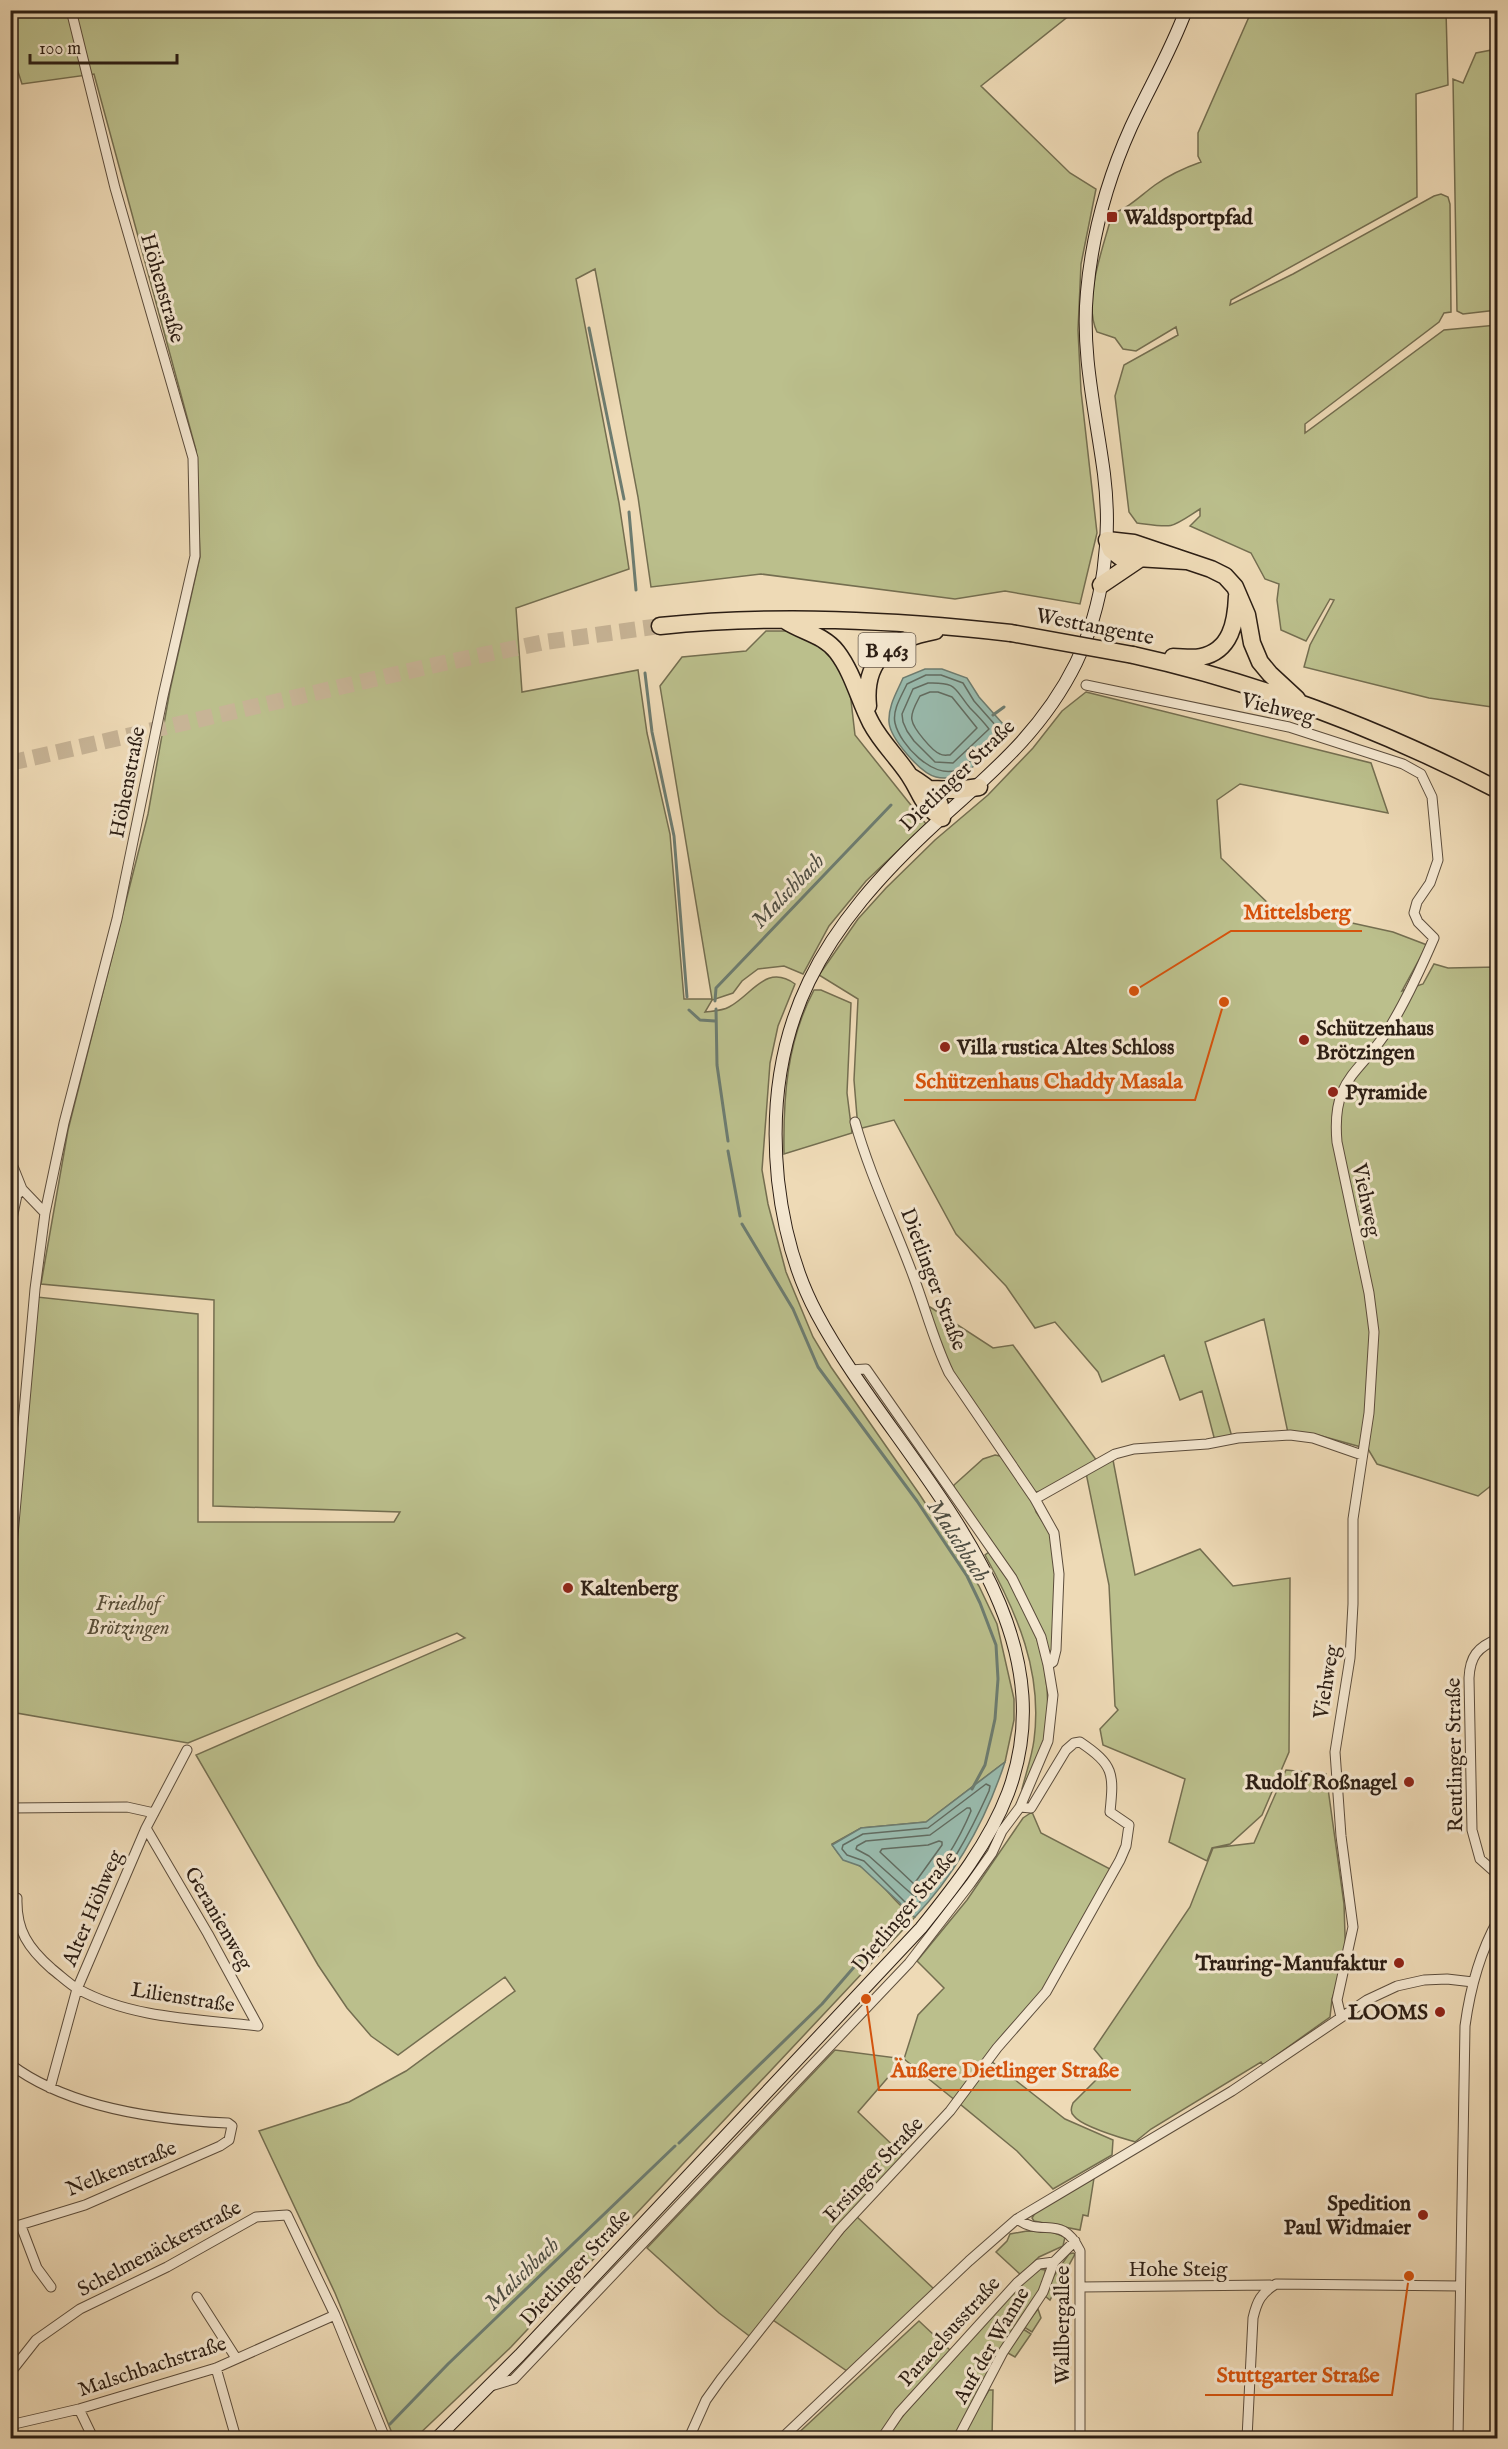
<svg xmlns="http://www.w3.org/2000/svg" width="1508" height="2449" font-family="'IM FELL English',serif">
	<style>
		.green { fill: #bbbf8c; stroke: #746e50; stroke-width: 1.5 }
		.water { fill: #99bbae; stroke: #6d7c70; stroke-width: 1.5 }
		.lines { fill: none; stroke-linecap: round; stroke-linejoin: round }
		.shore { stroke: #626c61; stroke-width: 1.5 }
		.stream { stroke: #6d7c70; stroke-width: 3 }
		.highway-tunnel { stroke: #c7b496; stroke-width: 16; stroke-dasharray: 16 8; stroke-linecap: butt }
		.street-casing { stroke: #5c4d3c; stroke-width: 11 }
		.secondary-casing { stroke: #2c1e14; stroke-width: 14 }
		.highway-casing { stroke: #2c1e14; stroke-width: 19 }
		.street { stroke: #f4e7d0; stroke-width: 9 }
		.secondary { stroke: #f4e7d0; stroke-width: 12 }
		.highway { stroke: #eedab6; stroke-width: 16 }
		.highway-bridge-casing { stroke: #2c1e14; stroke-width: 19; stroke-linecap: butt }
		.highway-bridge { stroke: #eedab6; stroke-width: 16 }
		.poi-dot { fill: #8f2418; stroke: #f4e7d0; stroke-width: 2 }
		.labels { text-anchor: middle; stroke-width: 6; stroke-linejoin: round; paint-order: stroke }
		.shield { fill: #f4e7d0; stroke: #685a4c; stroke-width: 1.5 }
		.shield-label { font-size: 20px; font-weight: bold; fill: #2c1e14 }
		.poi-label { font-size: 21px; font-weight: bold; fill: #2c1e14; stroke: #f4e7d0; text-anchor: start }
		.street-label { font-size: 21px; fill: #2c1e14; stroke: #f4e7d0 }
		.park-label { font-size: 21px; font-style: italic; fill: #574e38; stroke: #f4e7d0 }
		.water-label { font-size: 22px; font-style: italic; fill: #4d4d42; stroke: #f4e7d0 }
		.leader { fill: none; stroke: #d5530d; stroke-width: 2 }
		.callout-dot { fill: #d5530d; stroke: #f4e7d0; stroke-width: 2 }
		.callout-label { font-size: 22px; text-anchor: middle; font-weight: bold; fill: #d5530d; stroke: #f4e7d0; stroke-width: 6; stroke-linejoin: round; paint-order: stroke }
	</style>
	<rect width="100%" height="100%" fill="#eedab6"/>
	<filter id="stains"><feTurbulence type="fractalNoise" baseFrequency=".00333" numOctaves="4"/><feColorMatrix values="0 0 0 0 .2 0 0 0 0 .09 0 0 0 0 .02 0 0 0 .5 -.17"/></filter>
	<radialGradient id="worn" r=".72"><stop offset=".6" stop-color="#630" stop-opacity="0"/><stop offset="1" stop-color="#630" stop-opacity=".3"/></radialGradient>
	<path class="green" d="M1252,10L1446,11L1448,85L1416,94L1417,197L1231,300L1230,305L1293,274L1434,196L1441,194L1448,197L1450,204L1451,312L1444,313L1439,322L1305,424V433L1444,330L1497,325V706L1492,707L1429,698L1304,667L1310,645L1334,600L1330,599L1306,641L1281,630L1277,600L1279,584L1265,579L1251,553L1190,526L1200,516V509C1169,529 1175,528 1137,523L1129,512L1115,396L1124,365L1178,335L1176,327L1136,351L1123,349L1115,338L1097,332C1082,300 1104,246 1112,214C1130,207 1140,196 1155,185C1169,175 1184,168 1201,162L1198,156V133Z
		M10,11H1075L981,86L1070,173L1096,189L1081,264L1078,330L1081,391L1097,533L1080,604L1005,591L955,599L761,574L651,587L638,497L595,269L576,279L619,503L629,569L516,608L522,692L638,670L647,733L670,834L684,999H712L660,686L682,657L746,651L766,631H785L800,634L831,653L850,692L855,735L926,824L866,881L829,926L803,974L784,966L758,969L742,981L733,993L712,1000L705,1012C712,1011 722,1011 729,1007C752,995 766,963 795,984L778,1026L770,1063L762,1170L768,1204L786,1272L813,1337L831,1367L920,1495L979,1586L997,1624L1014,1699V1720L1005,1762L926,1822L861,1828L832,1844C845,1865 844,1856 860,1866C882,1879 894,1905 915,1917L511,2347L415,2438H394L335,2293L259,2131L349,2102L406,2071L515,1991L505,1977L398,2055L371,2036L347,2008L318,1965L196,1755L465,1638L457,1633L188,1743L11,1712V1609L37,1297L198,1314V1522H394L400,1512L213,1506L214,1300L41,1284L68,1130L148,814L170,690L200,557L196,450L94,74L22,84L11,50Z
		M1497,49V310L1463,314L1457,311L1453,79L1463,83L1476,53Z
		M1086,692L1371,763L1388,813L1240,784L1217,800L1221,858L1270,905L1393,932L1427,945L1402,991L1423,984L1434,964L1448,968L1497,967V1481L1478,1496L1377,1464L1368,1449L1318,1435L1288,1433L1264,1319L1205,1342L1232,1437L1215,1441L1202,1391L1180,1400L1164,1355L1102,1382L1098,1372L1055,1322L1035,1328L1006,1286L956,1234L894,1120L858,1129L854,1080L858,999L819,975L858,919L886,888L935,840L988,795L1033,748L1062,711Z
		M814,990H821L851,1003L847,1093L852,1133L784,1154C783,1097 787,1041 814,990Z
		M930,1307L993,1348L1013,1345L1097,1461L1043,1491L1035,1492L947,1365L927,1308Z
		M995,1455L1005,1457L1032,1499L1036,1512L1051,1534L1056,1577L1053,1654H1050C1032,1592 991,1543 954,1491V1485L983,1459Z
		M1113,1460L1135,1575L1200,1549L1233,1586L1290,1578L1289,1752L1262,1815L1230,1844L1212,1848L1207,1861L1169,1842L1185,1779L1103,1745L1100,1729L1118,1710L1115,1706L1109,1585L1086,1473Z
		M989,1552C1030,1602 1058,1674 1044,1739C1040,1756 1030,1774 1024,1791L1022,1789C1026,1773 1032,1756 1034,1740C1043,1672 1017,1613 985,1555Z
		M1286,1770L1326,1774L1344,1904L1345,1935L1346,1958L1332,1999L1330,2017L1263,2065L1261,2062L1151,2129L1135,2142C1122,2138 1082,2127 1074,2116C1070,2112 1071,2108 1073,2103L1109,2067L1094,2049L1190,1907L1213,1848L1254,1843Z
		M1032,1812L1041,1833L1112,1870L1042,1991L956,2101L904,2059L858,2112L905,2157L752,2338L719,2313L647,2248L835,2050L904,2059L918,2015L944,1988L917,1961L967,1900L1023,1818Z
		M991,2061L1065,2119L1113,2140L1112,2155L1053,2189L1017,2151L960,2104Z
		M1094,2178L1088,2216L1083,2215L1080,2230L1034,2221L1032,2218L1035,2213Z
		M856,2216L934,2289L847,2371L773,2320Z
		M1027,2231L1052,2232L1065,2237L1063,2246L1039,2257L1021,2275L996,2252L1007,2241L1010,2234Z
		M1073,2253L1075,2254L1050,2300L1045,2296L1053,2277L1069,2254Z
		M1039,2269L1045,2270L1046,2279L956,2438H887L905,2413L1025,2279Z
		M1038,2309L1041,2318L1032,2332L1024,2327Z
		M919,2321L951,2351L880,2438H793Z
		M1023,2329L1031,2334L1015,2357L1006,2352Z
		M989,2390H993L992,2438H960Z"/>
	<path class="water" d="M925,669H942L967,678L979,697L1003,724L1002,738C989,750 975,769 960,775C953,778 943,779 936,777C920,773 890,738 889,722C888,706 897,692 903,678Z
		M1005,1762C986,1820 957,1872 915,1917L906,1912L900,1903L860,1866L843,1860L832,1845L861,1828L926,1822Z"/>
	<g class="lines">
		<path class="shore" d="M926,675H941L963,683L974,701L997,727L996,735C985,746 971,764 957,770C933,779 900,745 895,723C892,710 902,695 907,684Z
			M928,683C958,682 954,689 970,708C977,715 983,721 989,729L953,763L935,762L914,741L907,731L903,722L902,714L913,689Z
			M930,692H938L952,697L977,728L950,755C947,755 943,756 940,754C932,751 913,728 912,720C910,713 917,702 920,696Z
			M986,1784L990,1786L989,1791C970,1833 948,1876 914,1908L910,1907L864,1861L847,1855L842,1849L843,1845L863,1834L928,1828Z
			M967,1808H970L971,1811C960,1838 937,1877 915,1897L869,1856L856,1849L857,1846L866,1841L930,1835Z
			M939,1841L942,1842V1845L914,1884L880,1852L882,1849L928,1845Z"/>
		<path class="stream" d="M589,328L624,499
			M629,512L636,590
			M645,673L652,732L674,836L687,997
			M993,715L1004,707
			M715,1001L716,988L891,805
			M716,1009L717,1065L728,1141
			M689,1010L700,1020L715,1021
			M728,1151L740,1216
			M742,1224L793,1309L818,1367L917,1501L967,1576L980,1603L996,1645L998,1679L995,1719L985,1765L972,1789
			M679,2143L822,2004L874,1944
			M390,2424L448,2364L675,2146"/>
		<path class="highway-tunnel" d="M10,763L444,663L545,642L660,626"/>
		<defs>
			<path id="street" d="M1086,685L1289,727L1403,764L1421,774L1432,797L1438,860L1430,883L1417,902L1414,913L1418,922L1434,938C1421,968 1408,997 1391,1025C1362,1074 1331,1075 1337,1142L1369,1293L1374,1332L1369,1413L1353,1519V1604L1350,1658L1335,1752L1341,1836L1353,1927L1337,2000L1341,2017
				M855,1122C870,1176 895,1226 914,1278C926,1310 934,1342 949,1373L1035,1499L1054,1533L1059,1574L1056,1650L1053,1662L1048,1665
				M10,1159L22,1189L45,1213
				M10,1228L17,1195L22,1189
				M1035,1499L1115,1454L1134,1449L1207,1444L1238,1438L1290,1435L1313,1438L1362,1455
				M10,1568L35,1289L45,1213L64,1123L117,919L163,696L195,556L193,458L115,188L71,10
				M1498,1639C1477,1647 1470,1657 1469,1678L1472,1830L1480,1859L1498,1875
				M10,1808L127,1807L154,1813
				M146,1828L208,1934L258,2026
				M17,1898C16,1930 28,1948 52,1969C60,1975 69,1984 78,1989C132,2019 199,2019 258,2026
				M10,2064C68,2108 157,2120 228,2123L232,2126L229,2140L220,2146L85,2205L10,2228
				M50,2088L77,1989L146,1828L187,1750
				M1017,2219C1042,2238 1062,2213 1080,2251V2438
				M21,2226L37,2268L51,2287
				M1081,2287L1270,2285
				M197,2297L236,2358
				M216,2368L236,2438
				M10,2373L36,2340L80,2309L167,2267L256,2217L287,2215L335,2315L385,2438
				M491,2386L514,2379L909,1963L970,1884L992,1853L1002,1831L1020,1807L1048,1741L1053,1695L1048,1665L1041,1637L1012,1578L866,1369L850,1370
				M79,2409L93,2438
				M10,2425L79,2409L216,2368L335,2315
				M689,2438L706,2400L721,2379L840,2229L950,2111L997,2048L1046,1992L1120,1860L1126,1846L1129,1825L1110,1812C1114,1773 1114,1765 1080,1742L1074,1743L1066,1750L1031,1808L1020,1807
				M782,2438L969,2261L1017,2219L1232,2091L1367,2000L1397,1986L1424,1980L1447,1979L1473,1982
				M882,2438L899,2413L1017,2283L1039,2264L1054,2262
				M958,2438L1003,2352L1043,2292L1054,2262L1075,2241
				M1247,2438L1253,2318C1257,2301 1261,2293 1276,2284L1460,2286
				M1458,2438L1465,2026C1470,1989 1479,1954 1498,1920"/>
			<path id="secondary" d="M437,2438L520,2355L921,1928C955,1886 989,1843 1008,1793C1076,1610 894,1459 817,1314C795,1273 783,1225 778,1180C762,1023 824,926 936,823C991,773 1042,732 1076,663C1104,604 1112,538 1104,474C1096,413 1081,354 1087,292C1092,236 1108,178 1131,127C1149,88 1171,51 1186,10"/>
			<path id="highway" d="M1186,561L1120,557L1111,550L1107,540L1134,543L1211,569L1225,576L1235,587L1247,615L1252,643L1260,662L1270,674L1297,699
				M1101,585L1138,560
				M786,621C803,632 824,635 837,652C853,673 859,700 871,723C881,742 897,757 909,775C923,796 919,802 942,818
				M660,626C777,614 894,620 1011,633
				M1133,655C1261,683 1382,730 1498,790
				M1173,657C1182,657 1192,659 1201,657C1231,651 1236,622 1237,596
				M868,706C863,658 892,639 935,631
				M910,776C928,787 942,796 942,818
				M931,789L957,790L979,787"/>
		</defs>
		<use href="#street" class="street-casing"/>
		<use href="#secondary" class="secondary-casing"/>
		<use href="#highway" class="highway-casing"/>
		<use href="#street" class="street"/>
		<use href="#secondary" class="secondary"/>
		<use href="#highway" class="highway"/>
		<defs>
			<path id="highway-bridge" d="M1011,633L1133,655"/>
		</defs>
		<use href="#highway-bridge" class="highway-bridge-casing"/>
		<use href="#highway-bridge" class="highway-bridge"/>
	</g>
	<g class="poi-dot">
		<rect x="1106" y="211" width="12" height="12" rx="3"/>
		<circle cx="1304" cy="1040" r="6"/>
		<circle cx="945" cy="1047" r="6"/>
		<circle cx="1333" cy="1092" r="6"/>
		<circle cx="568" cy="1588" r="6"/>
		<circle cx="1409" cy="1782" r="6"/>
		<circle cx="1399" cy="1963" r="6"/>
		<circle cx="1440" cy="2012" r="6"/>
		<circle cx="1423" cy="2215" r="6"/>
	</g>
	<g class="labels">
		<rect class="shield" x="858.5" y="633" width="57" height="34" rx="4.5"/>
		<g class="shield-label">
			<text x="887" y="657">B 463</text>
		</g>
		<g class="poi-label">
			<text x="1124" y="224">Waldsportpfad</text>
			<text x="1316" y="1035">Schützenhaus<tspan x="1316" dy="24">Brötzingen</tspan></text>
			<text x="957" y="1054">Villa rustica Altes Schloss</text>
			<text x="1345" y="1099">Pyramide</text>
			<text x="580" y="1595">Kaltenberg</text>
			<text x="1397" y="1789" text-anchor="end">Rudolf Roßnagel</text>
			<text x="1387" y="1970" text-anchor="end">Trauring-Manufaktur</text>
			<text x="1428" y="2019" text-anchor="end">LOOMS</text>
			<text x="1411" y="2210" text-anchor="end">Spedition<tspan x="1411" dy="24">Paul Widmaier</tspan></text>
		</g>
		<g class="street-label">
			<text transform="translate(163 288) rotate(74)" y="7">Höhenstraße</text>
			<text transform="translate(1095 626) rotate(11)" y="7">Westtangente</text>
			<text transform="translate(1278 708) rotate(14)" y="7">Viehweg</text>
			<text transform="translate(957 775) rotate(-44)" y="7">Dietlinger Straße</text>
			<text transform="translate(127 782) rotate(-79)" y="7">Höhenstraße</text>
			<text transform="translate(1367 1200) rotate(78)" y="7">Viehweg</text>
			<text transform="translate(934 1279) rotate(69)" y="7">Dietlinger Straße</text>
			<text transform="translate(1326 1682) rotate(-81)" y="7">Viehweg</text>
			<text transform="translate(1454 1755) rotate(-91)" y="7">Reutlinger Straße</text>
			<text transform="translate(92 1908) rotate(-67)" y="7">Alter Höhweg</text>
			<text transform="translate(904 1911) rotate(-50)" y="7">Dietlinger Straße</text>
			<text transform="translate(219 1918) rotate(60)" y="7">Geranienweg</text>
			<text transform="translate(183 1997) rotate(9)" y="7">Lilienstraße</text>
			<text transform="translate(121 2168) rotate(-22)" y="7">Nelkenstraße</text>
			<text transform="translate(873 2169) rotate(-47)" y="7">Ersinger Straße</text>
			<text transform="translate(159 2248) rotate(-28)" y="7">Schelmenäckerstraße</text>
			<text transform="translate(575 2267) rotate(-47)" y="7">Dietlinger Straße</text>
			<text x="1178" y="2276">Hohe Steig</text>
			<text transform="translate(1062 2325) rotate(-90)" y="7">Wallbergallee</text>
			<text transform="translate(949 2331) rotate(-48)" y="7">Paracelsusstraße</text>
			<text transform="translate(991 2345) rotate(-60)" y="7">Auf der Wanne</text>
			<text transform="translate(152 2366) rotate(-18)" y="7">Malschbachstraße</text>
		</g>
		<g class="park-label">
			<text x="128" y="1610">Friedhof<tspan x="128" dy="24">Brötzingen</tspan></text>
		</g>
		<g class="water-label">
			<text transform="translate(787 890) rotate(-46)" y="8">Malschbach</text>
			<text transform="translate(959 1540) rotate(57)" y="8">Malschbach</text>
			<text transform="translate(521 2273) rotate(-44)" y="8">Malschbach</text>
		</g>
	</g>
	<path class="leader" d="M1134 991L1231 931H1362M1224 1002L1195 1100H904M866 1999L879 2090H1131M1409 2276L1392 2395H1205"/>
	<g class="callout-dot">
		<circle cx="1134" cy="991" r="6"/>
		<circle cx="1224" cy="1002" r="6"/>
		<circle cx="866" cy="1999" r="6"/>
		<circle cx="1409" cy="2276" r="6"/>
	</g>
	<g class="callout-label">
		<text x="1297" y="919">Mittelsberg</text>
		<text x="1049" y="1088">Schützenhaus Chaddy Masala</text>
		<text x="1005" y="2077">Äußere Dietlinger Straße</text>
		<text x="1298" y="2382">Stuttgarter Straße</text>
	</g>
	<rect width="1508" height="2449" fill="none" stroke="#eedab6" stroke-width="36"/>
	<rect x="12" y="12" width="1484" height="2425" fill="none" stroke="#2c1e14" stroke-width="3"/>
	<rect x="18" y="18" width="1472" height="2413" fill="none" stroke="#2c1e14" stroke-width="1.5"/>
	<path d="M30 54v9h147v-9" fill="none" stroke="#2c1e14" stroke-width="3"/>
	<text x="39" y="54" font-size="18" fill="#2c1e14" stroke="#f4e7d0" stroke-width="4.5" paint-order="stroke">100 m</text>
	<rect width="100%" height="100%" filter="url(#stains)"/>
	<rect width="100%" height="100%" fill="url(#worn)"/>
</svg>
